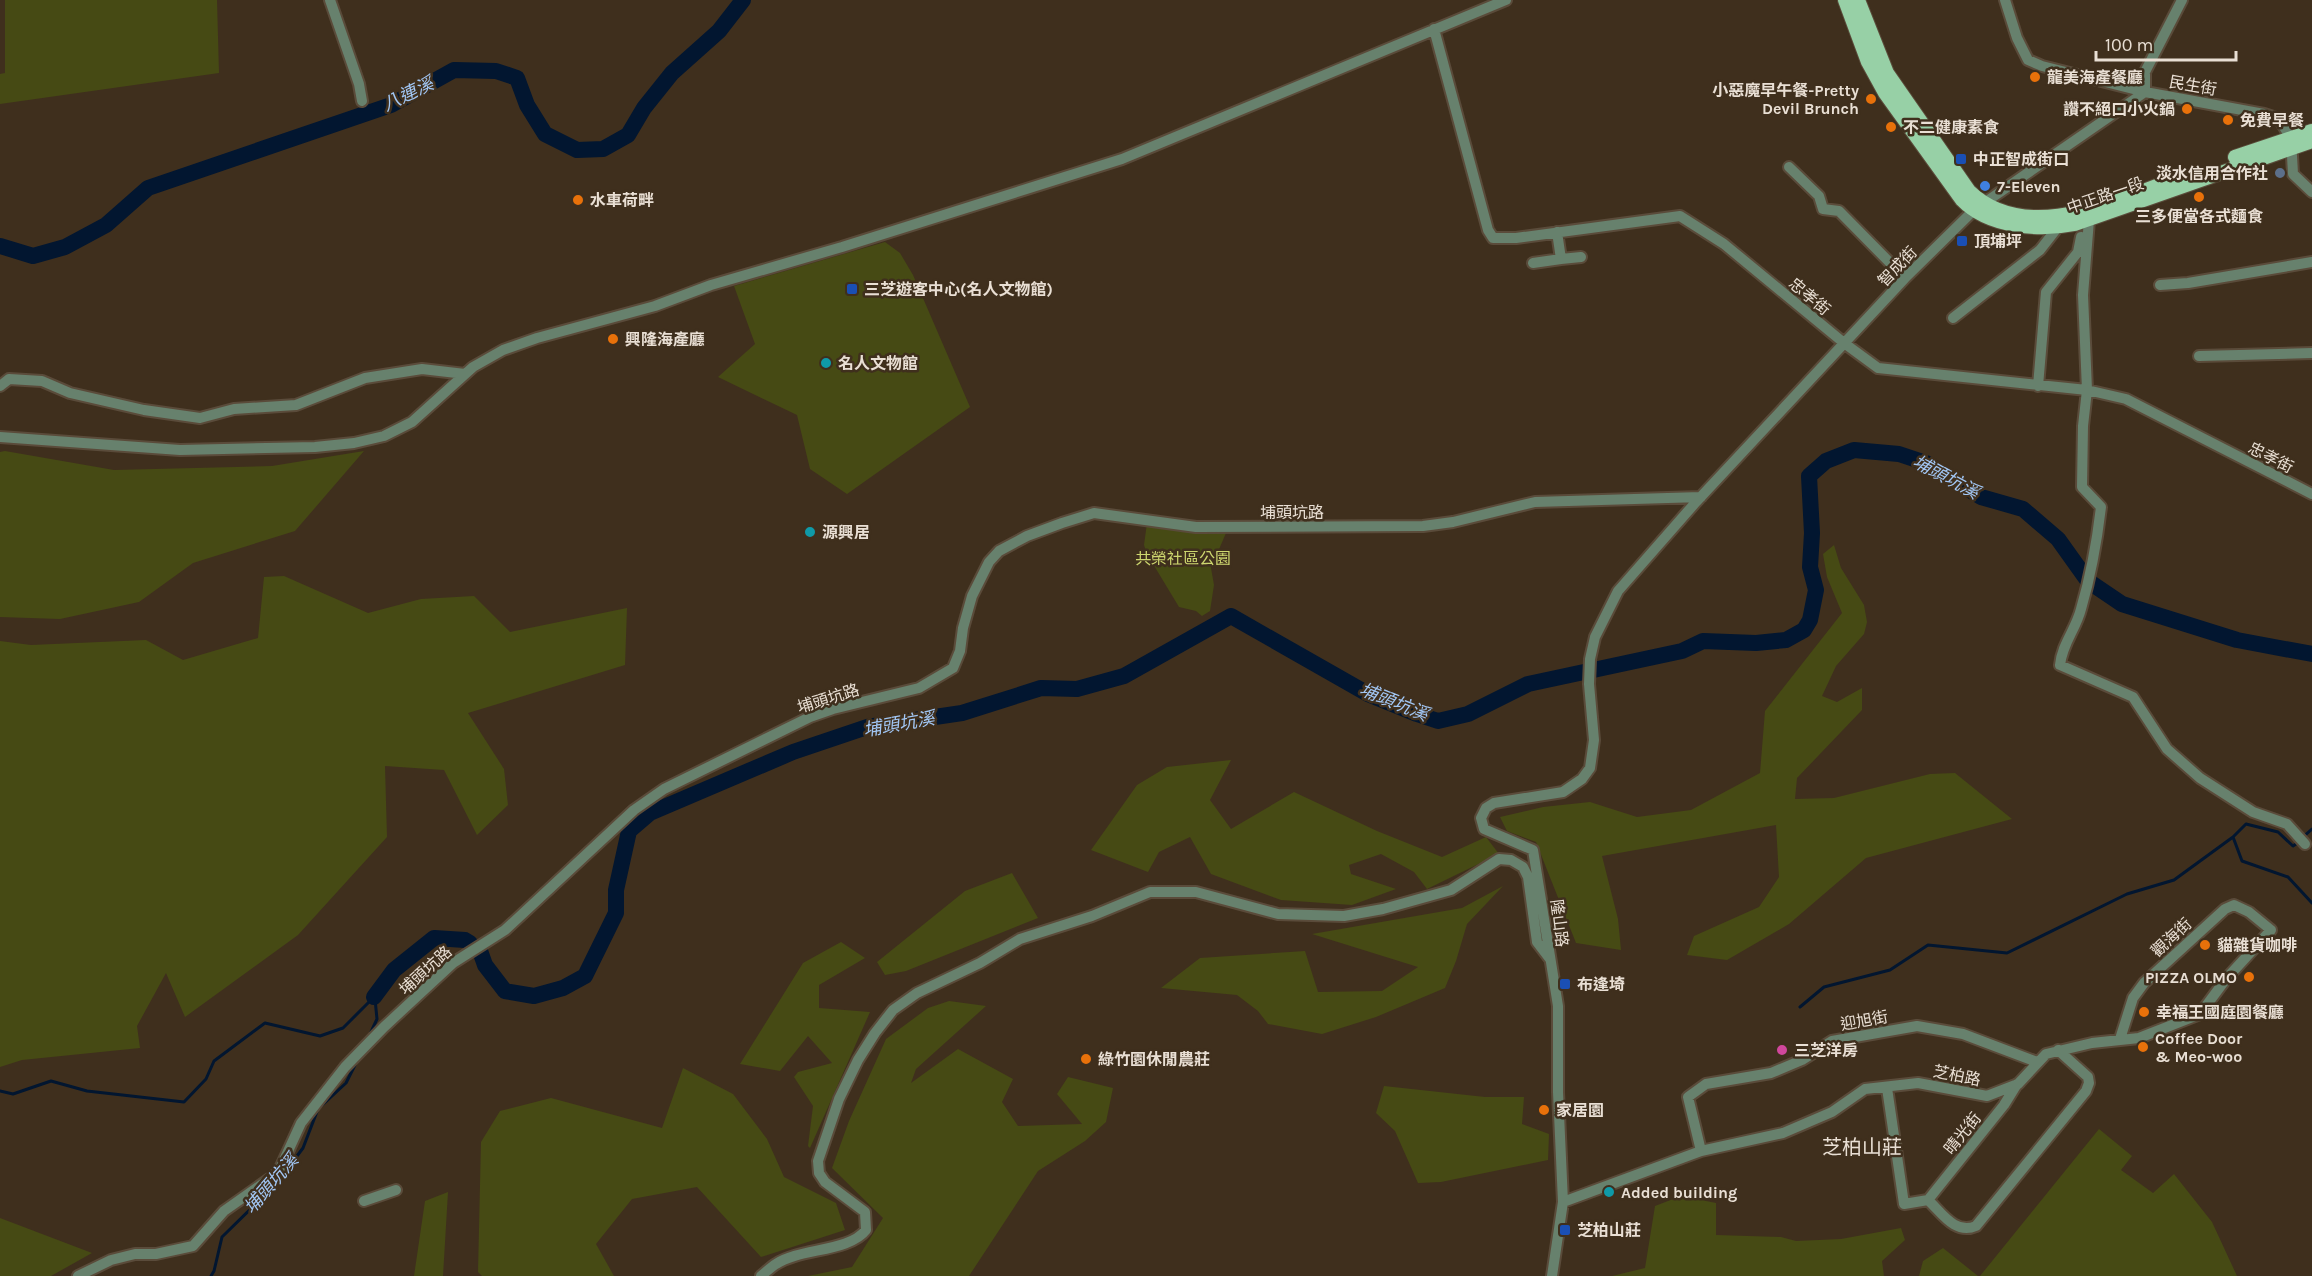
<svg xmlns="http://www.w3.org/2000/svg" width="2312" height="1276" font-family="Karla,'Noto Sans TC',sans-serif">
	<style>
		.green { fill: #464a14 }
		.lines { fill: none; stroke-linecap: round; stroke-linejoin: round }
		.stream { stroke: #021630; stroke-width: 3 }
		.river { stroke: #021630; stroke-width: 16 }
		.minor-casing { stroke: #5a4b3a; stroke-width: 14 }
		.major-casing { stroke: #5a4b3a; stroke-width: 16 }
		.minor { stroke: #67816d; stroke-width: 10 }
		.major { stroke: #97d0a6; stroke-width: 14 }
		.food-dot { fill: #e8710a; stroke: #3f2f1d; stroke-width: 2 }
		.transit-dot { fill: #1a4fb4; stroke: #3f2f1d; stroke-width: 2 }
		.service-dot { fill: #5c6f8a; stroke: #3f2f1d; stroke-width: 2 }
		.shop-dot { fill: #3f7fe0; stroke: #3f2f1d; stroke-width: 2 }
		.culture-dot { fill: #0f9aa8; stroke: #3f2f1d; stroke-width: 2 }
		.hotel-dot { fill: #d1479c; stroke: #3f2f1d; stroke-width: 2 }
		.labels { text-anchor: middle; stroke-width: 5; stroke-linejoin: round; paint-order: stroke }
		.poi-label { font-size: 16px; font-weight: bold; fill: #e9dfd4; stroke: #3f2f1d; text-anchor: start }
		.street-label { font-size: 16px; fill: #e9dfd4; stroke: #3f2f1d }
		.park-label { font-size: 16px; fill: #cdd66f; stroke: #3f2f1d }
		.water-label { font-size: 18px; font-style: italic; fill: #a2c7f5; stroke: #3f2f1d }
		.quarter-label { font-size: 20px; fill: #e9dfd4; stroke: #3f2f1d }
	</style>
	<rect width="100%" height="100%" fill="#3f2f1d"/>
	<path class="green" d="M5,0H217L219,73L0,104V74L5,73Z
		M885,242L900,253L913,275L970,407L847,494L810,469L797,415L718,377L755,344L734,286Z
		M5,451L114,470L272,466L364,451L295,531L193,563L139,602L60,619L0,617V452Z
		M1147,523L1223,529L1226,533L1211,568L1214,585L1210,611L1202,616L1196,611L1179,607L1147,554L1144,545Z
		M1834,545L1841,568L1864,605L1867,622L1864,634L1836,666L1822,696L1837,702L1862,688V710L1797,778L1795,799L1834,798L1930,774L1955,773L2012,819L1866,858L1789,924L1727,960L1687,955L1694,936L1759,907L1779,877L1776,825L1602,856L1618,919L1621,950L1576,943L1536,842L1507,831L1500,817L1543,807L1590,802L1637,817L1691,810L1760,773L1765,711L1842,613L1827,577L1823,554Z
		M284,576L368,613L421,599L474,596L510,632L627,608L625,665L468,713L504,769L508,805L477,835L444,770L385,766L387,837L298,935L185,1017L166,973L137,1026L140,1048L22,1060L0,1067V641L31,645L146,640L183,660L258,638L264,577Z
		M1231,760L1210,800L1231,829L1294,792L1377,831L1442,857L1486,837L1499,854L1427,889L1414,872L1381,854L1349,865L1351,874L1396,889L1352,905L1281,900L1211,874L1190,837L1159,852L1148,872L1091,850L1137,785L1167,767Z
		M1012,873L1038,918L906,971L885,975L877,962L965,891Z
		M1503,886L1467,924L1456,961L1445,988L1376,1017L1322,1034L1268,1024L1258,1011L1237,995L1161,988L1200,958L1305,951L1318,992L1382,991L1418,967L1312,934L1462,908Z
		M841,942L865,958L819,985V1008L870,1012L810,1148L808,1146L813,1106L794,1077L798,1072L832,1063L808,1036L780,1071L740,1064L803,963Z
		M949,1001L986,1006L916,1069L911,1083L958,1049L1013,1079L1002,1102L1018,1126L1082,1124L1057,1094L1068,1077L1113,1088L1106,1122L1085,1141L1038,1171L969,1276H808L852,1267L883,1218L832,1168L849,1121L886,1039L928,1008Z
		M683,1068L733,1094L767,1139L784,1177L836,1203L845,1230L761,1257L697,1187L632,1199L596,1244L614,1276H482L478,1272L481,1142L500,1111L551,1098L662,1128Z
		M1384,1086L1485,1097H1524L1522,1124L1549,1134L1548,1160L1441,1182L1418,1183L1395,1131L1376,1113Z
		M2099,1129L2132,1156L2121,1170L2153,1193L2174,1174L2212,1222L2237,1276H1980Z
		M448,1192L443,1276H414L425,1201Z
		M1681,1196L1716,1203V1235L1781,1237L1796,1241L1841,1239L1901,1228L1905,1240L1882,1261L1884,1276H1612L1645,1268L1655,1206Z
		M0,1218L92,1253L51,1276H0Z
		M1943,1248L1978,1276H1919L1923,1261Z"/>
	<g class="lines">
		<path class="stream" d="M2233,837L2246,824L2278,832L2293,846L2299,842
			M2303,837L2312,829
			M1800,1007L1824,987L1890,970L1928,945L2007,953L2127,894L2174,880L2233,837L2242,861L2288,877L2312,903
			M371,1032L377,1019L375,999
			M0,1091L13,1094L51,1081L87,1091L184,1102L206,1079L214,1061L265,1023L320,1036L343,1028L374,997
			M211,1276L214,1271L222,1237L276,1184L303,1148L318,1109L346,1083L355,1065"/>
		<path class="river" d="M0,246L33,256L65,247L106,225L148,188L391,105L454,70L496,71L517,78L527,105L545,134L577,150L603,149L628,135L644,108L672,73L719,31L743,0
			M479,948L485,965L505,991L534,996L563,988L585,976L616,913V890L629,831L650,813L793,752L867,727L962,713L1041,688L1077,689L1124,676L1231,616L1368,694L1417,714L1438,721L1468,714L1528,684L1682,651L1703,641L1756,643L1786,640L1804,630L1810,620L1816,590L1810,567L1812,533L1809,476L1826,461L1854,450L1899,454L1926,463L1981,497L2023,509L2058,539L2088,581L2122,604L2237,640L2312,654
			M374,997L394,970L434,938L465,940L470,943"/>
		<defs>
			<path id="minor" d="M330,0L359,84L362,101
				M2005,0L2017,38L2028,60L2042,66L2145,92L2264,114L2279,119L2291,138L2293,174L2312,192
				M1434,29L1488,230L1493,238H1516L1680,216L1724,244L1844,343L1878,368L2087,390L2126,399L2312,494
				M2145,92V72L2182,0
				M1789,167L1819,196L1823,209L1839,211L1905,278
				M2089,220L2083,295L2087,390L2083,426L2082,487L2101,507C2097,541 2091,575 2081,609C2076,629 2062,644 2060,665L2133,697L2167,749L2200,778L2253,812L2287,824L2305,844
				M1557,232L1561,259L1581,257
				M1533,263L1561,259
				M2160,285L2188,283L2312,262
				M1953,318L2040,250L2058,227V223
				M2199,356L2312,353
				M0,386L9,379L42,381L70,393L144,410L200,418L234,409L296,405L365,378L422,369L465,374
				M2038,386L2046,292L2078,252L2081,237
				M0,437L180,450L315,447L354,443L384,436L412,422L473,367L503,350L537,338L655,306L711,285L842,247L1122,159L1506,0
				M1887,1088L1904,1204L1928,1200
				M1701,1151L1688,1097L1706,1084L1771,1073L1802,1060L1832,1041L1917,1026L1963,1034L2037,1062
				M1928,1200C1942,1213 1955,1235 1976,1226L2086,1091L2089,1083L2088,1077L2058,1050
				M1928,1200L2004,1105L2017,1084
				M364,1201L396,1190
				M1563,1202L1701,1151L1783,1133L1832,1112L1865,1089L1918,1083L1987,1096L2018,1084L2046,1054L2092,1043L2139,1038L2200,1014L2226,979L2271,930L2249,912L2234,905L2225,909L2144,983L2133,998L2120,1039
				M78,1276L111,1260L135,1254H156L193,1246L224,1211L278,1173L301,1123L345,1067L384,1027L453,963L505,930L634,810L664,789L810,717L833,709L919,688L953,668L960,651L963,628L972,596L989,562L999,551L1027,536L1062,523L1094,513L1196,527L1423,526L1453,522L1535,502L1701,497
				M761,1276C766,1272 771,1267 776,1264C800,1248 849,1252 866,1230L865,1212L825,1182L819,1173L818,1161L839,1099L858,1060L875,1033L893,1010L917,993L980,963L1020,939L1092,916L1150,892H1196L1278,914L1344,916L1383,909L1451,890L1499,859L1511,860L1523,867L1528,877L1537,942L1550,959
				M1552,1276L1563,1202L1558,1092V1006L1533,850L1484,829L1481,818L1486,808L1494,803L1563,792L1582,779L1590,768L1594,740L1589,684L1590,659L1595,637L1618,591L1696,502L1905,278L1974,210L2145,92"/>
			<path id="major" d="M1845,0L1868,62L1885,93L1962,200C1989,228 2040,231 2075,224L2312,141
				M1858,0L1887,73L1969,191C2027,247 2119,199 2183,176
				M2235,157L2312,131"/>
		</defs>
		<use href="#minor" class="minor-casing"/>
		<use href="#major" class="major-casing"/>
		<use href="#minor" class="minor"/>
		<use href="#major" class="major"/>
	</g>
	<g class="food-dot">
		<circle cx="2035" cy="77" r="6"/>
		<circle cx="1871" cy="99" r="6"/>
		<circle cx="2187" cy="109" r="6"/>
		<circle cx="2228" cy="120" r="6"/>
		<circle cx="1891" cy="127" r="6"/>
		<circle cx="2199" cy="197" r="6"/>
		<circle cx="578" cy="200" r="6"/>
		<circle cx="613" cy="339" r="6"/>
		<circle cx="2205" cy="945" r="6"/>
		<circle cx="2249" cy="977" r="6"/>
		<circle cx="2144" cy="1012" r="6"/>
		<circle cx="2143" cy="1047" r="6"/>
		<circle cx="1086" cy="1059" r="6"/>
		<circle cx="1544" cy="1110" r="6"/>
	</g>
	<g class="transit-dot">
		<rect x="1955" y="153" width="12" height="12" rx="3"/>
		<rect x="1956" y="235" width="12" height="12" rx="3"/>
		<rect x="846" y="283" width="12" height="12" rx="3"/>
		<rect x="1559" y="978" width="12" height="12" rx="3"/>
		<rect x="1559" y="1224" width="12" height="12" rx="3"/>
	</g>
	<circle class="service-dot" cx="2280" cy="173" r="6"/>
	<circle class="shop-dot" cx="1985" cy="186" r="6"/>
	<g class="culture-dot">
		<circle cx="826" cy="363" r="6"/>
		<circle cx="810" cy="532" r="6"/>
		<circle cx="1609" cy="1192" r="6"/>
	</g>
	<circle class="hotel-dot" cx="1782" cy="1050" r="6"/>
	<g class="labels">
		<g class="poi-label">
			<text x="2047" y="83">龍美海產餐廳</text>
			<text x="1859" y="96" text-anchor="end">小惡魔早午餐-Pretty<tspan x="1859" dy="18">Devil Brunch</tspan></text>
			<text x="2175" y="115" text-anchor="end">讚不絕口小火鍋</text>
			<text x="2240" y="126">免費早餐</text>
			<text x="1903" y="133">不二健康素食</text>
			<text x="1973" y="165">中正智成街口</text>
			<text x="2268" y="179" text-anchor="end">淡水信用合作社</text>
			<text x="1997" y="192">7-Eleven</text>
			<text x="590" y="206">水車荷畔</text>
			<text x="2199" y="222" text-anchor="middle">三多便當各式麵食</text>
			<text x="1974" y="247">頂埔坪</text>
			<text x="864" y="295">三芝遊客中心(名人文物館)</text>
			<text x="625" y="345">興隆海產廳</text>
			<text x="838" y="369">名人文物館</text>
			<text x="822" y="538">源興居</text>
			<text x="2217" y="951">貓雜貨咖啡</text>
			<text x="2237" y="983" text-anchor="end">PIZZA OLMO</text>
			<text x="1577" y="990">布逢埼</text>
			<text x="2156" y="1018">幸福王國庭園餐廳</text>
			<text x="2155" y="1044">Coffee Door<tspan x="2155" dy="18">&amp; Meo-woo</tspan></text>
			<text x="1794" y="1056">三芝洋房</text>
			<text x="1098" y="1065">綠竹園休閒農莊</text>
			<text x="1556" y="1116">家居園</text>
			<text x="1621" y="1198">Added building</text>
			<text x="1577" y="1236">芝柏山莊</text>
		</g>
		<g class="street-label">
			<text transform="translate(2193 85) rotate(10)" y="6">民生街</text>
			<text transform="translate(2105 195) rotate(-19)" y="6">中正路一段</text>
			<text transform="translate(1897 266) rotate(-46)" y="6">智成街</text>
			<text transform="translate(1810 296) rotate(40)" y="6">忠孝街</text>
			<text transform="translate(2271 457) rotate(27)" y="6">忠孝街</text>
			<text x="1292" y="518">埔頭坑路</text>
			<text transform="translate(828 698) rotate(-17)" y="6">埔頭坑路</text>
			<text transform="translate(1560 923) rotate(83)" y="6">隆山路</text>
			<text transform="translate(2171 937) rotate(-43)" y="6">觀海街</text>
			<text transform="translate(425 970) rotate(-42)" y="6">埔頭坑路</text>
			<text transform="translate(1864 1020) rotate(-10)" y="6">迎旭街</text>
			<text transform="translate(1957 1075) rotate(11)" y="6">芝柏路</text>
			<text transform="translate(1962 1133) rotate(-51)" y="6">晴光街</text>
		</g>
		<g class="park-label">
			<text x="1183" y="564">共榮社區公園</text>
		</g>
		<g class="water-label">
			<text transform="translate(408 94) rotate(-26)" y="6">八連溪</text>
			<text transform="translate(1946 477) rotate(28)" y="6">埔頭坑溪</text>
			<text transform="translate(1394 702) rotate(22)" y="6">埔頭坑溪</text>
			<text transform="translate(899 724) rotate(-10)" y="6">埔頭坑溪</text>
			<text transform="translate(271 1184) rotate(-49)" y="6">埔頭坑溪</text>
		</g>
		<g class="quarter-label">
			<text x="1862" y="1154">芝柏山莊</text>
		</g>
	</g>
	<path d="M2096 51v9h140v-9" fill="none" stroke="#e9dfd4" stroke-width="3"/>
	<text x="2105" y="51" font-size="18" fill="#e9dfd4" stroke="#3f2f1d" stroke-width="4.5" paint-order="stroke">100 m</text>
</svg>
